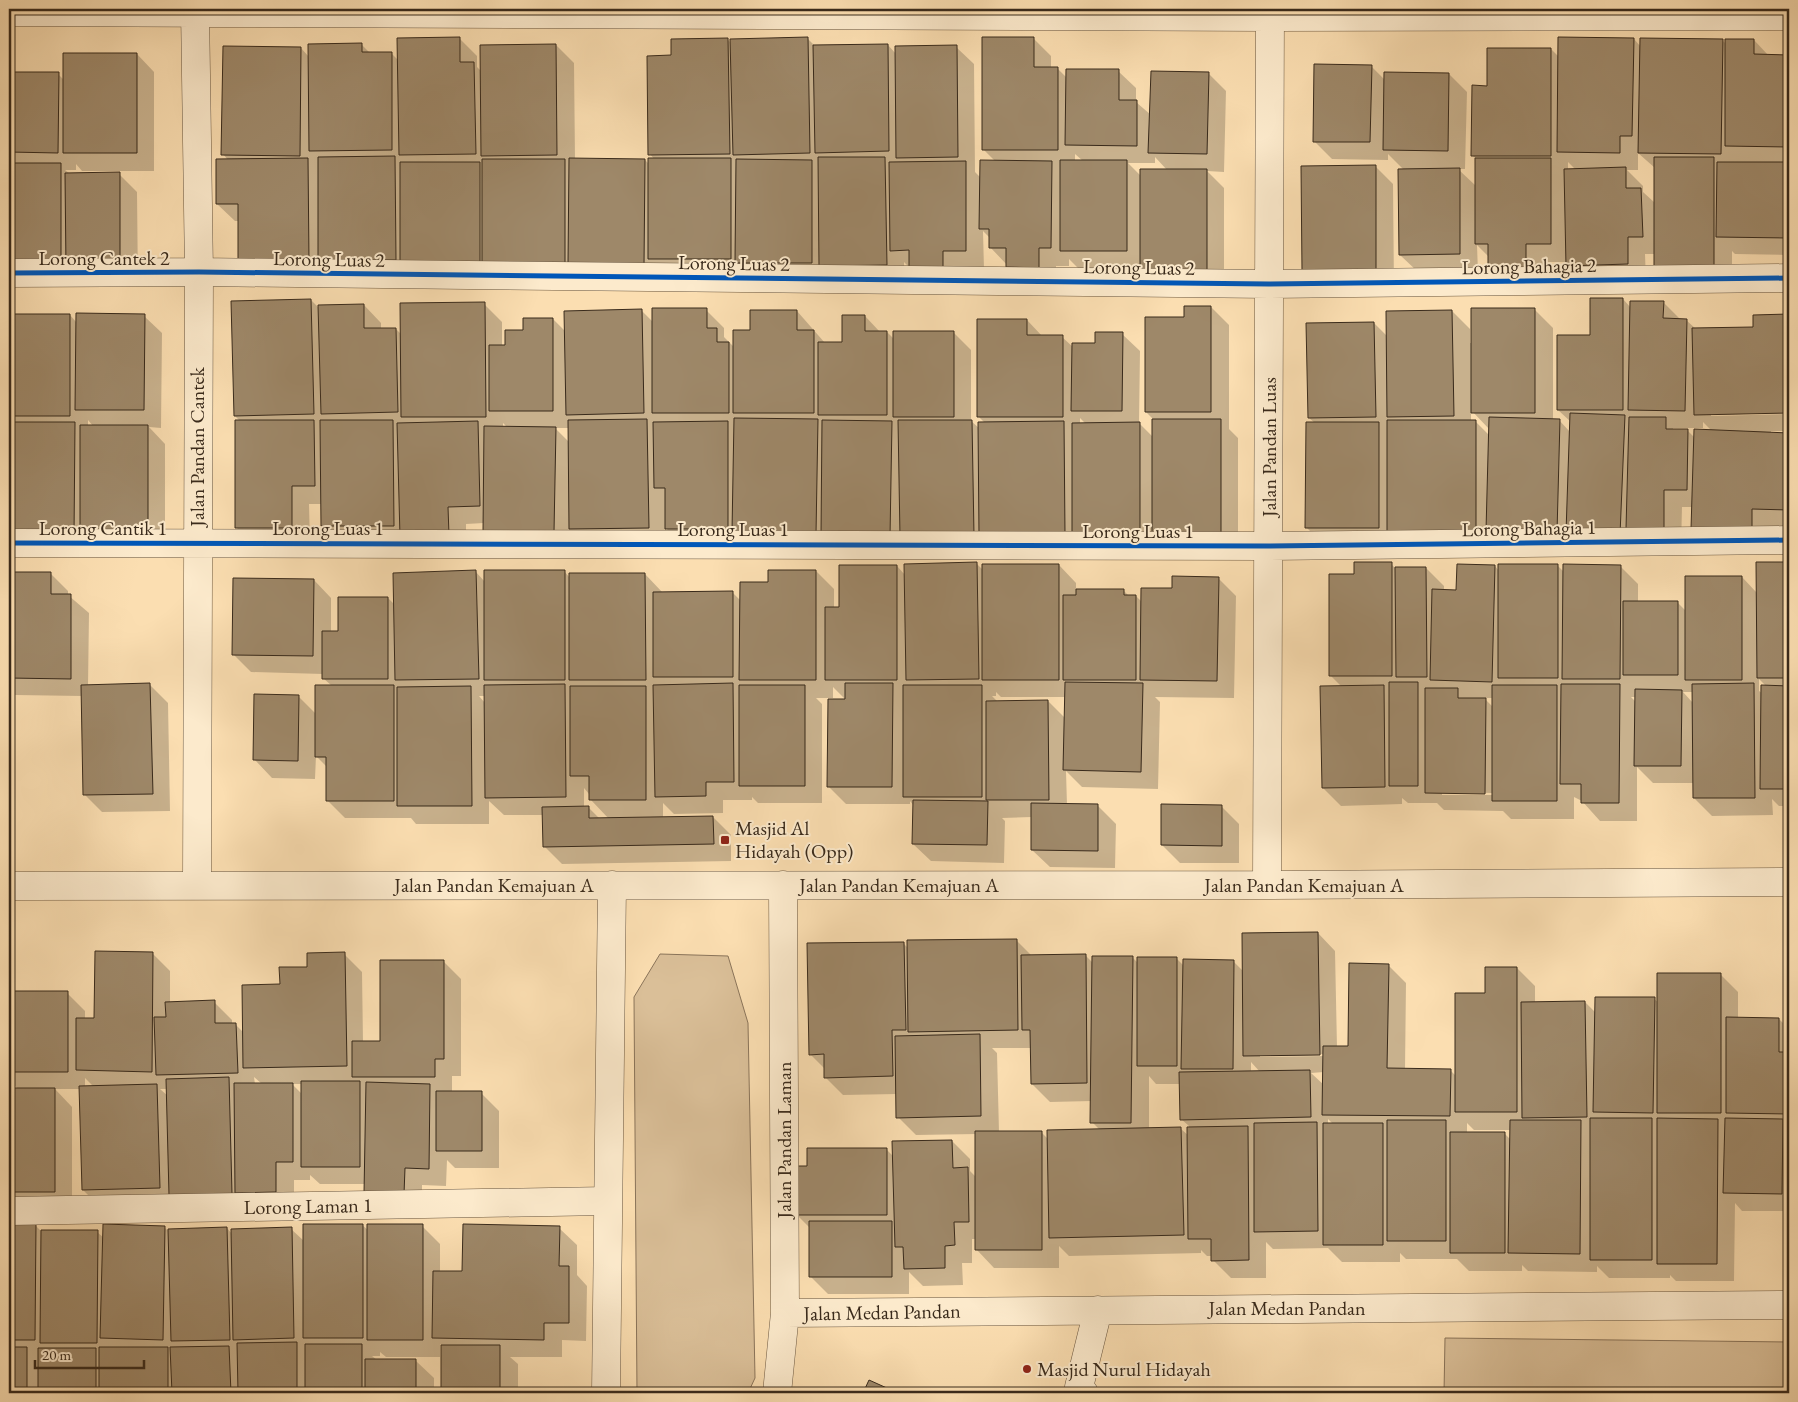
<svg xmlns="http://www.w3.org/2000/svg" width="1798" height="1402" font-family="'EB Garamond',serif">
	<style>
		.green { fill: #dabf98; stroke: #8a745a }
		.shadow { fill: #0003; fill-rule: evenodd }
		.building { fill: #9e8869; stroke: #392a1b }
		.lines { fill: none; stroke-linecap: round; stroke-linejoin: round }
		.minor-casing { stroke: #6a5740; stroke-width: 29 }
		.minor { stroke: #fceacc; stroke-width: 28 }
		.cycleway-casing { stroke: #fceacc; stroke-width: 8 }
		.cycleway { stroke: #0057b8; stroke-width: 5 }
		.poi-dot { fill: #8f2418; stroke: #fceacc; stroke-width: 2 }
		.labels { text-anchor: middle; stroke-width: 4; stroke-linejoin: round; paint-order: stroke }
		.street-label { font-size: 20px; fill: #392a1b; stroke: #fceacc }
		.poi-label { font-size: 20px; fill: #392a1b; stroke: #fceacc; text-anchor: start }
	</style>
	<rect width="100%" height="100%" fill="#fbdeb1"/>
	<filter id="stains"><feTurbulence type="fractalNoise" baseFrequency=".004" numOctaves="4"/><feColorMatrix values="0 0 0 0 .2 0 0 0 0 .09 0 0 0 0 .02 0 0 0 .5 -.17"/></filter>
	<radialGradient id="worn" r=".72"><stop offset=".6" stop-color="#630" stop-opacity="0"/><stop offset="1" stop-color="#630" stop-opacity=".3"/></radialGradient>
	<path class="green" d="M660,954L728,956L748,1023L755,1378L748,1393H637L634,997Z
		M1445,1338L1789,1342V1393H1444Z"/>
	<path class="shadow" d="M459,38L477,56V67L481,71L556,45L574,63L575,159L645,160L650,165L654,159L650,154L672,56L727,39L732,44L807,38L816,47L888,45L896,54L956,47L974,64L975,172L981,178L995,161L983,149L1033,38L1051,56V68H1057L1067,78L1118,71L1136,88V102L1151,115L1209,74L1226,91L1224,172L1207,171L1224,188V289L1079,269L1069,259V266H1056V285L1025,284L990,247V238L983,231L984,269L910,268L904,262V282L326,278L239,221H235L217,204L228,160L223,154L301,48L309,57L361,44L370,53H391L399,61ZM1075,154L1083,161H1075ZM1155,157L1167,170L1142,177L1128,163H1155Z
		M1634,39L1641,47L1722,40L1726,44L1754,40L1769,56H1789V255L1735,254L1732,251V285L1655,254H1645L1646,281L1585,283L1567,265V262H1544V288L1489,257L1477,245L1478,272H1418L1400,255L1404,170L1388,154V160L1332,159L1314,141L1371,66L1385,80L1449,74L1467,92L1465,169H1458L1476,186V159L1472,155L1488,87L1551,49L1559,57ZM1638,153L1655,168V203L1643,192V186L1627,170H1638ZM1568,162L1576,170H1568Z
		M137,54L154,72V171H82L76,164V170H65L70,174H119L137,192L138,286H85L9,271V73L58,74L64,80Z
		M1375,166L1393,184L1394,288L1321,289Z
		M1623,299L1631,308L1663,302L1681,320H1686L1696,329L1755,328V316H1789V412L1711,413V416L1789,414V431H1771V433L1789,434V527L1770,526L1769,548L1693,507H1682L1681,548L1324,545L1306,527L1315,423L1309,418L1374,323L1387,336L1452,311L1470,329V343H1472L1535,310L1553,328V420H1559L1570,432L1571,422L1558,410L1592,336ZM1471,410L1490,430V436L1475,421H1471ZM1703,422L1712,431L1695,438L1688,431L1673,430V428H1703Z
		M311,300L320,309L364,305L381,323V329H396L402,335L484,304L502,322V346H506L524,331L553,319L566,332L641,310L653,322L706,310L724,328V337L734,347L751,331L797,311L825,343H843L865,316L880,332H887L895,340L953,332L971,350V421L979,428L985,423L978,416L1027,320L1043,337H1062L1073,347L1096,344L1122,334L1140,351L1139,423L1153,437V419L1146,412L1185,319L1211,307L1229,325V429L1238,438V553L684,547L666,528V545L589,546L572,530V550L484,523L466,524V553L340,544L322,526V504H309L310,545H254L236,527L241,422L235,416ZM1080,418L1086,424H1080ZM503,423L508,428H503ZM555,428H569V442Z
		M9,315H70L77,323L144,316L162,333L161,428L149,427L165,444V549L9,551ZM88,420L93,426H88Z
		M977,564L983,570L1059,565L1076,583V590H1123L1129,596H1136L1142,602L1173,589L1218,578L1236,596L1234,698L1155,697L1160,702L1158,789L1082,787L1066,771L1067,805L1098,806L1116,824L1115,868L1050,867L1032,850V817L1002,818L1005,821L1004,863L931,861L913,844L914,806L910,801V804H846L828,786L846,700L833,687V698H816L822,704V803H758L752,797V800H723V813L674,814L663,803V818L713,817L731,835V861L562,864L544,846V815H504L489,801V824H416L411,818H345L327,800V767L316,756L315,779L272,778L255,760L299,697L317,715L332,686L323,678V674L251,672L233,654L314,580L331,598V632H339L388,598L395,605L475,571L485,582L564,571L570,578L645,574L663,593L732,592L741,601L769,583L816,571L834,589V608H841L897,566L905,575ZM996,692L1001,697H1066V719L1048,701L998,702L992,696H996ZM479,696H485V703ZM584,788L589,794L591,800L609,819H600L589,808H584Z
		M1391,564L1395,568H1426L1444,586V591H1457L1495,566L1499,571L1557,565L1564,572L1620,566L1638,584V603H1678L1687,612L1742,577L1757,593V564H1789V806H1779L1772,799L1773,815L1712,816L1694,798V783H1653L1637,767V821H1600L1582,801L1574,797V819H1511L1503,811L1444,810L1437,803H1408L1402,798V804L1341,806L1323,788L1342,687L1330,675L1355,575ZM1759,679L1767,687L1762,693L1759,691ZM1683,692H1693V703ZM1631,697H1636V702ZM1484,698H1493V707ZM1442,792L1492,793V795H1442Z
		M50,573L68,591V595L89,613L88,686L150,685L168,703L170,811L102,812L84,794L82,696L15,695L9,689V584Z
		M1221,806L1239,824V863H1180L1162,845Z
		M1318,933L1335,951L1337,1047H1349L1388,965L1406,983L1405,1070H1450L1456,1076L1487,994L1517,968L1535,986V1003L1585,1002L1596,1013L1654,999L1658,1002L1720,974L1738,992V1019H1779L1789,1029V1213L1788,1211H1742L1735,1203L1734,1281H1676L1670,1275V1278H1609L1597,1266V1272L1528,1271L1522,1265V1271H1469L1457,1259H1406L1400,1253V1262H1342L1328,1248L1273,1249L1266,1242V1278H1231L1213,1260V1256H1207L1201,1250V1253L1069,1256L1059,1246V1268H994L977,1250V1239H972V1263H962L963,1285L923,1286L909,1272V1294H828L810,1276V1228L797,1215L808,1167L887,1150L894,1157L952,1141L970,1159V1171L977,1178V1134L916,1135L898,1117L897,1094L843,1095L825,1077V1069L810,1054L903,943L908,948L1016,940L1032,956L1085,955L1093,963L1132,957L1139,964L1176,958L1184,966L1233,961L1243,971ZM992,1048H1032V1084L1050,1102L1092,1101V1122L1100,1130L1049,1140L1041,1132H999L997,1053ZM1326,1054V1056L1260,1057V1055ZM1251,1062L1260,1072H1251ZM1324,1072V1085L1311,1073ZM1149,1076L1156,1084H1180L1181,1119L1189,1126V1136L1181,1129H1149ZM1328,1119L1333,1124H1328ZM1467,1123L1474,1130H1511V1140L1504,1133H1467Z
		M152,953L170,971V1003L214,1002L232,1020V1024H235L244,1033L281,985L308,968L344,954L362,972L363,1042H382L443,961L461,979V1076H452V1093H481L499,1111V1168H455L447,1160L446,1186L422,1185V1211L366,1184H320L310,1175V1180H294V1209L101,1208L83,1190L80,1089H55L72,1107V1209H9V1089H18L9,1080V993H67L85,1011V1019L96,1020ZM254,1077L262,1084H255ZM85,1078L94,1087H85ZM292,1084H302V1094ZM160,1089H167L168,1096Z
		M1787,1217H1789V1273L1786,1269Z
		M9,1225H35L41,1231L97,1232L104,1238L165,1228L167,1230L227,1228L232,1234L291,1229L304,1241L362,1225L368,1230L422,1226L440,1244V1272H463L559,1228L577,1245V1275L587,1286L586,1341L562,1340V1357H510L518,1364V1393H442V1347L440,1344V1357H386L380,1352V1356H372L377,1360L416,1361L434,1378V1393H9Z"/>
	<path class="building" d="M460,37V62H474L476,154L399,155L397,38Z
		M808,37L810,153L733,155L730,39Z
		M982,37H1034V67H1058V150H982Z
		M1558,37L1634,38L1632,136H1620V153L1557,152Z
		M728,38L730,154L648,155L647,56L671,55V39Z
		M1640,38L1723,39L1721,154L1638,153Z
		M1725,39H1754V54L1789,55V147L1725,146Z
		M362,43V52H392V150L309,151L308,44Z
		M556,44L557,155L481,156L480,45Z
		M888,44L889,151L815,153L813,45Z
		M957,45L958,157L896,158L895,46Z
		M223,46L301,47L300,156L221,155Z
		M1487,48H1551V156H1471L1472,85L1487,86Z
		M63,53H137V153H63Z
		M1314,64L1372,65L1370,142H1313Z
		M1066,69H1119V100H1137V146L1065,145Z
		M1151,71L1209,72L1207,154L1148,153Z
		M9,72H59L58,153L9,152Z
		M1384,72L1449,73L1448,151L1383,150Z
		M395,156L396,260H318V157Z
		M818,157H885L887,265L819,266Z
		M1654,157H1714V268H1654Z
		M308,158L309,261H238V204H216V159Z
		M569,158L645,159L644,266H568Z
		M648,158H731V259H648Z
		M1475,158H1551V244H1526V271H1488V244H1475Z
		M482,159H565V264H482Z
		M736,159L812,160V263H735Z
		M980,160L1052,161L1051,248H1039V268L1006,267V248H989V229H979Z
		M1060,160H1127V251H1060Z
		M966,161V251H943V268H909V250L890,251L889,162Z
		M400,162H480V270H400Z
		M1717,162H1789L1788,238L1716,237Z
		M9,163H61V264H9Z
		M1376,165V271H1302L1301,166Z
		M1626,167V188H1641L1643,237H1628V264L1566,266L1564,169Z
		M1460,168V254L1399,255L1398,169Z
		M1140,169H1207V271H1140Z
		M120,172V269H66L65,173Z
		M1590,298H1623V410H1557V335H1590Z
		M311,299L314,414L234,416L231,301Z
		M1630,301H1664L1663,318L1687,319L1685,411L1628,410Z
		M485,302L486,417H401L400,303Z
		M364,304V328H396L398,412L321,414L318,305Z
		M1184,306H1211V412H1145V317H1184Z
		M652,308H707V328H717V342H729V413H652Z
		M1471,308H1535V413H1471Z
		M642,309L644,413L566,415L564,311Z
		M750,310H797V330H814V413H733V330H750Z
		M1452,310L1454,416L1387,417L1386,311Z
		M76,313L145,314L144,410H75Z
		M9,314H70V416H9Z
		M1789,314V413L1694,415L1692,328L1753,327V315Z
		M842,315H865V331H887V415H818V342H842Z
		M523,318H553V411H489V345H505V330H523Z
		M977,319H1027V335H1063V417H977Z
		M1374,322L1376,417L1308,418L1306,323Z
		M893,331H954V417H893Z
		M1095,332H1123L1122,411H1071L1072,343H1095Z
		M1570,413L1625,415L1620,535L1566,533Z
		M1489,417L1560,419L1557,533L1486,531Z
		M1629,417H1666V429H1688L1687,490H1664V531L1626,529Z
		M734,418L818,419L816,534L732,532Z
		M647,419L649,528L569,529L568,420Z
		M1152,419H1221V535H1152Z
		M235,420H314L315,486H292V528H235Z
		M320,420H393L394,526H321Z
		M822,420L892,421L890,537L821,536Z
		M898,420H972L974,536L900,537Z
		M1387,420H1476V535H1387Z
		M478,421L480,506L448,507L449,535L400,537L397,423Z
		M728,421V529H665V488H654L653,422Z
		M1064,421L1065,535H979L978,422Z
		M9,422H75L74,537L9,536Z
		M1140,422V535H1072V423Z
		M1306,422H1379V528H1305Z
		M80,425H148V531H80Z
		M484,426L556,427L554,532H483Z
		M1694,429L1789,433V510L1752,509V531L1691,529Z
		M977,562L979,679L906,680L904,564Z
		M1354,562H1392V676H1329V574H1354Z
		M1756,562H1789V678H1757Z
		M982,564H1059V680H982Z
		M1457,564L1495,565L1492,682L1430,680L1432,589L1456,590Z
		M1498,564H1558V678H1498Z
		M1563,564L1621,565L1620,679H1562Z
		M839,565H897V680H825V607H839Z
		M1395,567H1426L1427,677H1396Z
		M476,570L479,679L395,680L393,573Z
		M484,570H565V680H484Z
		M768,570H816V680H739L740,582H768Z
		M11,572H51V594H71V679L9,678Z
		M569,573H645L646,680H569Z
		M1172,576L1219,577L1217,681L1140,680L1141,588H1172Z
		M1685,576H1742V680H1685Z
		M233,578L314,579L313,656L232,655Z
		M1076,589H1124V595H1136V680H1063V595H1076Z
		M733,591V677H653V592Z
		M338,597H388V679H322V631H338Z
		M1623,601H1678V675H1623Z
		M1065,682L1143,683L1141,772L1063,770Z
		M1389,682H1418V786H1389Z
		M150,683L153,794L83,795L81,685Z
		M733,683L734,782H706V796L655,797L653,685Z
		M845,683H893L892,787H827L828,699H845Z
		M1754,683L1755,798H1693L1692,684Z
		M565,684L566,797L485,798L484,685Z
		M1561,684H1620L1619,803H1581V784H1560Z
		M315,685H394V801H326V757H315Z
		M739,685H805V786H739Z
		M903,685H982V797H903Z
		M1384,685L1385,787L1322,788L1320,686Z
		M1492,685H1557V801H1492Z
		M1761,685L1789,686V789H1760Z
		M471,686L472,806H397V687Z
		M570,686H646V800H589V776H570Z
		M1425,688H1458V698H1486L1485,794L1425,793Z
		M1635,689L1682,690L1681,766H1634Z
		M254,694L299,695L298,761L253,760Z
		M1048,700L1049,800H986V701Z
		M913,800L988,801L987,845L912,844Z
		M1031,803L1098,804V851L1031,850Z
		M1161,804L1222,805V846L1161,845Z
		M589,806V818L713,816L714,844L543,847L542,807Z
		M1318,932L1320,1055L1243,1056L1242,933Z
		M1017,939L1018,1030L908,1032L907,940Z
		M904,942L906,1030H892L893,1076L824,1078V1054L809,1055L807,943Z
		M95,951L153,952L152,1072L76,1070V1018H94Z
		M345,952L347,1066L243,1068L242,985L280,984L279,967H307V953Z
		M1086,954L1087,1083L1031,1084L1030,1030H1022L1021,955Z
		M1092,956H1133L1131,1123H1090Z
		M1137,957H1177V1066H1137Z
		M1183,959L1234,960L1233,1069H1181Z
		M380,960H444V1059H435V1077H352V1041H380Z
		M1349,963L1389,964L1387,1068L1451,1069L1450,1116L1322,1115L1323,1046H1348Z
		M1485,967H1517V1112H1455V993H1485Z
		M1657,973H1721V1113H1657Z
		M9,991H68V1072H9Z
		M1595,997H1655L1653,1113L1593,1112Z
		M215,1000V1023H236L238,1073L156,1075L154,1017H166L165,1002Z
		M1585,1001L1587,1117L1522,1118L1521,1002Z
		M1726,1017L1779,1018V1052H1789V1114L1726,1113Z
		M980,1034L981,1116L896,1118L895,1036Z
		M1310,1070L1311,1117L1180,1120L1179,1072Z
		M229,1077L232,1194L169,1195L166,1079Z
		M301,1081H360V1167H301Z
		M366,1082L430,1084L429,1169L405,1168L404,1194L364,1193Z
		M234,1083H293V1162H276V1192L235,1193Z
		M157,1084L160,1188L82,1190L79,1086Z
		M9,1088H55V1192H9Z
		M436,1091H482V1151H436Z
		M1590,1118H1652V1260H1590Z
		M1657,1118L1718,1119L1717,1264H1657Z
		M1725,1118L1783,1119L1782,1194L1723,1193Z
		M1387,1120H1446V1241H1387Z
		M1510,1120H1581L1580,1254L1508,1253Z
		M1787,1120H1789V1213L1787,1212Z
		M1317,1122L1318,1231L1254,1232V1123Z
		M1323,1123H1383V1245H1323Z
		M1248,1126L1249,1260L1211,1261V1239H1188L1187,1127Z
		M1181,1127L1184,1235L1049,1238L1047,1130Z
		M975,1131H1042V1250H975Z
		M1450,1132H1505V1253H1450Z
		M952,1140L953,1168L968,1167L969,1222H954L955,1245L945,1246V1268L904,1269L903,1247H895L892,1141Z
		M807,1148H887V1215H795V1166H807Z
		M1785,1215L1789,1216V1270H1785Z
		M809,1221H892V1277H809Z
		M9,1224H36L35,1340H9Z
		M103,1224L165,1226L163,1340L100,1338Z
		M303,1224H363V1338H303Z
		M367,1224H423V1340H367Z
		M463,1224L560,1226L559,1266H569V1323H544V1340L432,1338L433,1271H462Z
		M227,1227L230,1340L171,1341L168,1229Z
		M292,1227L294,1338L233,1340L231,1229Z
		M41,1230H98L97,1343H40Z
		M297,1342V1393H238L237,1343Z
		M305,1344H362V1393H305Z
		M441,1345H500V1393H441Z
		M229,1346L231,1393H172L170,1347Z
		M9,1347H27V1393H9Z
		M99,1347H168V1393H99Z
		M38,1348H96V1393H38Z
		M365,1359H416V1388L431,1389V1393H365Z
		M869,1380L898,1393H863Z"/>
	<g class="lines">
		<defs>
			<path id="minor" d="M195,9L199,272L197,885
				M9,12L1270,17L1789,16
				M9,273L199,272L1269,284L1789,278
				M9,543L1269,546L1789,540
				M1267,885L1270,9
				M9,886L1267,885L1789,882
				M9,1211L607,1201
				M785,1313L1789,1305
				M606,1393L612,885
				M777,1393L785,1313L783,885
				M1084,1393L1079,1387L1098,1310"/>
		</defs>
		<use href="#minor" class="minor-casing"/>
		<use href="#minor" class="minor"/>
		<defs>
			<path id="cycleway" d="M9,273L199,272L1269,284L1789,278
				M9,543L1269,546L1789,540"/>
		</defs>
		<use href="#cycleway" class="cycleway-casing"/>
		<use href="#cycleway" class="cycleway"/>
	</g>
	<g class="poi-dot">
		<rect x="720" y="835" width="10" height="10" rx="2.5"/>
		<circle cx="1027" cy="1369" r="5"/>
	</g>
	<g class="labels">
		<g class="street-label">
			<text x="104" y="265">Lorong Cantek 2</text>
			<text transform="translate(329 259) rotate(1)" y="7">Lorong Luas 2</text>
			<text transform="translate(734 263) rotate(1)" y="7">Lorong Luas 2</text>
			<text transform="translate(1529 266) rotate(-1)" y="7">Lorong Bahagia 2</text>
			<text transform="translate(1139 267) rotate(1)" y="7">Lorong Luas 2</text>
			<text transform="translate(197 447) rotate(-90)" y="7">Jalan Pandan Cantek</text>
			<text transform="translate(1269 447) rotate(-90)" y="7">Jalan Pandan Luas</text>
			<text x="103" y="535">Lorong Cantik 1</text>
			<text x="328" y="535">Lorong Luas 1</text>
			<text transform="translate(1529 528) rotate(-1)" y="7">Lorong Bahagia 1</text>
			<text x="733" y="536">Lorong Luas 1</text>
			<text x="1138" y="538">Lorong Luas 1</text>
			<text x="494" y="892">Jalan Pandan Kemajuan A</text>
			<text x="899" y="892">Jalan Pandan Kemajuan A</text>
			<text x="1304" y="892">Jalan Pandan Kemajuan A</text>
			<text transform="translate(784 1140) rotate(-90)" y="7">Jalan Pandan Laman</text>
			<text transform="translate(308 1206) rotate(-1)" y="7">Lorong Laman 1</text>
			<text x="1287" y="1315">Jalan Medan Pandan</text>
			<text transform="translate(882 1312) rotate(-1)" y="7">Jalan Medan Pandan</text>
		</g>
		<g class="poi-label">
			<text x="735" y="835">Masjid Al<tspan x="735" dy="23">Hidayah (Opp)</tspan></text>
			<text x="1037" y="1376">Masjid Nurul Hidayah</text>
		</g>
	</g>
	<rect width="1798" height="1402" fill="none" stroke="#fbdeb1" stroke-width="30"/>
	<rect x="10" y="10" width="1778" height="1382" fill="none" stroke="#392a1b" stroke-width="2.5"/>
	<rect x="15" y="15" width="1768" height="1372" fill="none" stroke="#392a1b"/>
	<path d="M35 1360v8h109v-8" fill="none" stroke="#392a1b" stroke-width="2.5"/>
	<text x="42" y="1360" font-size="15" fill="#392a1b" stroke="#fceacc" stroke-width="4" paint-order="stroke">20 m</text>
	<rect width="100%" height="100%" filter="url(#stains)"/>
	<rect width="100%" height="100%" fill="url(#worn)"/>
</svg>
